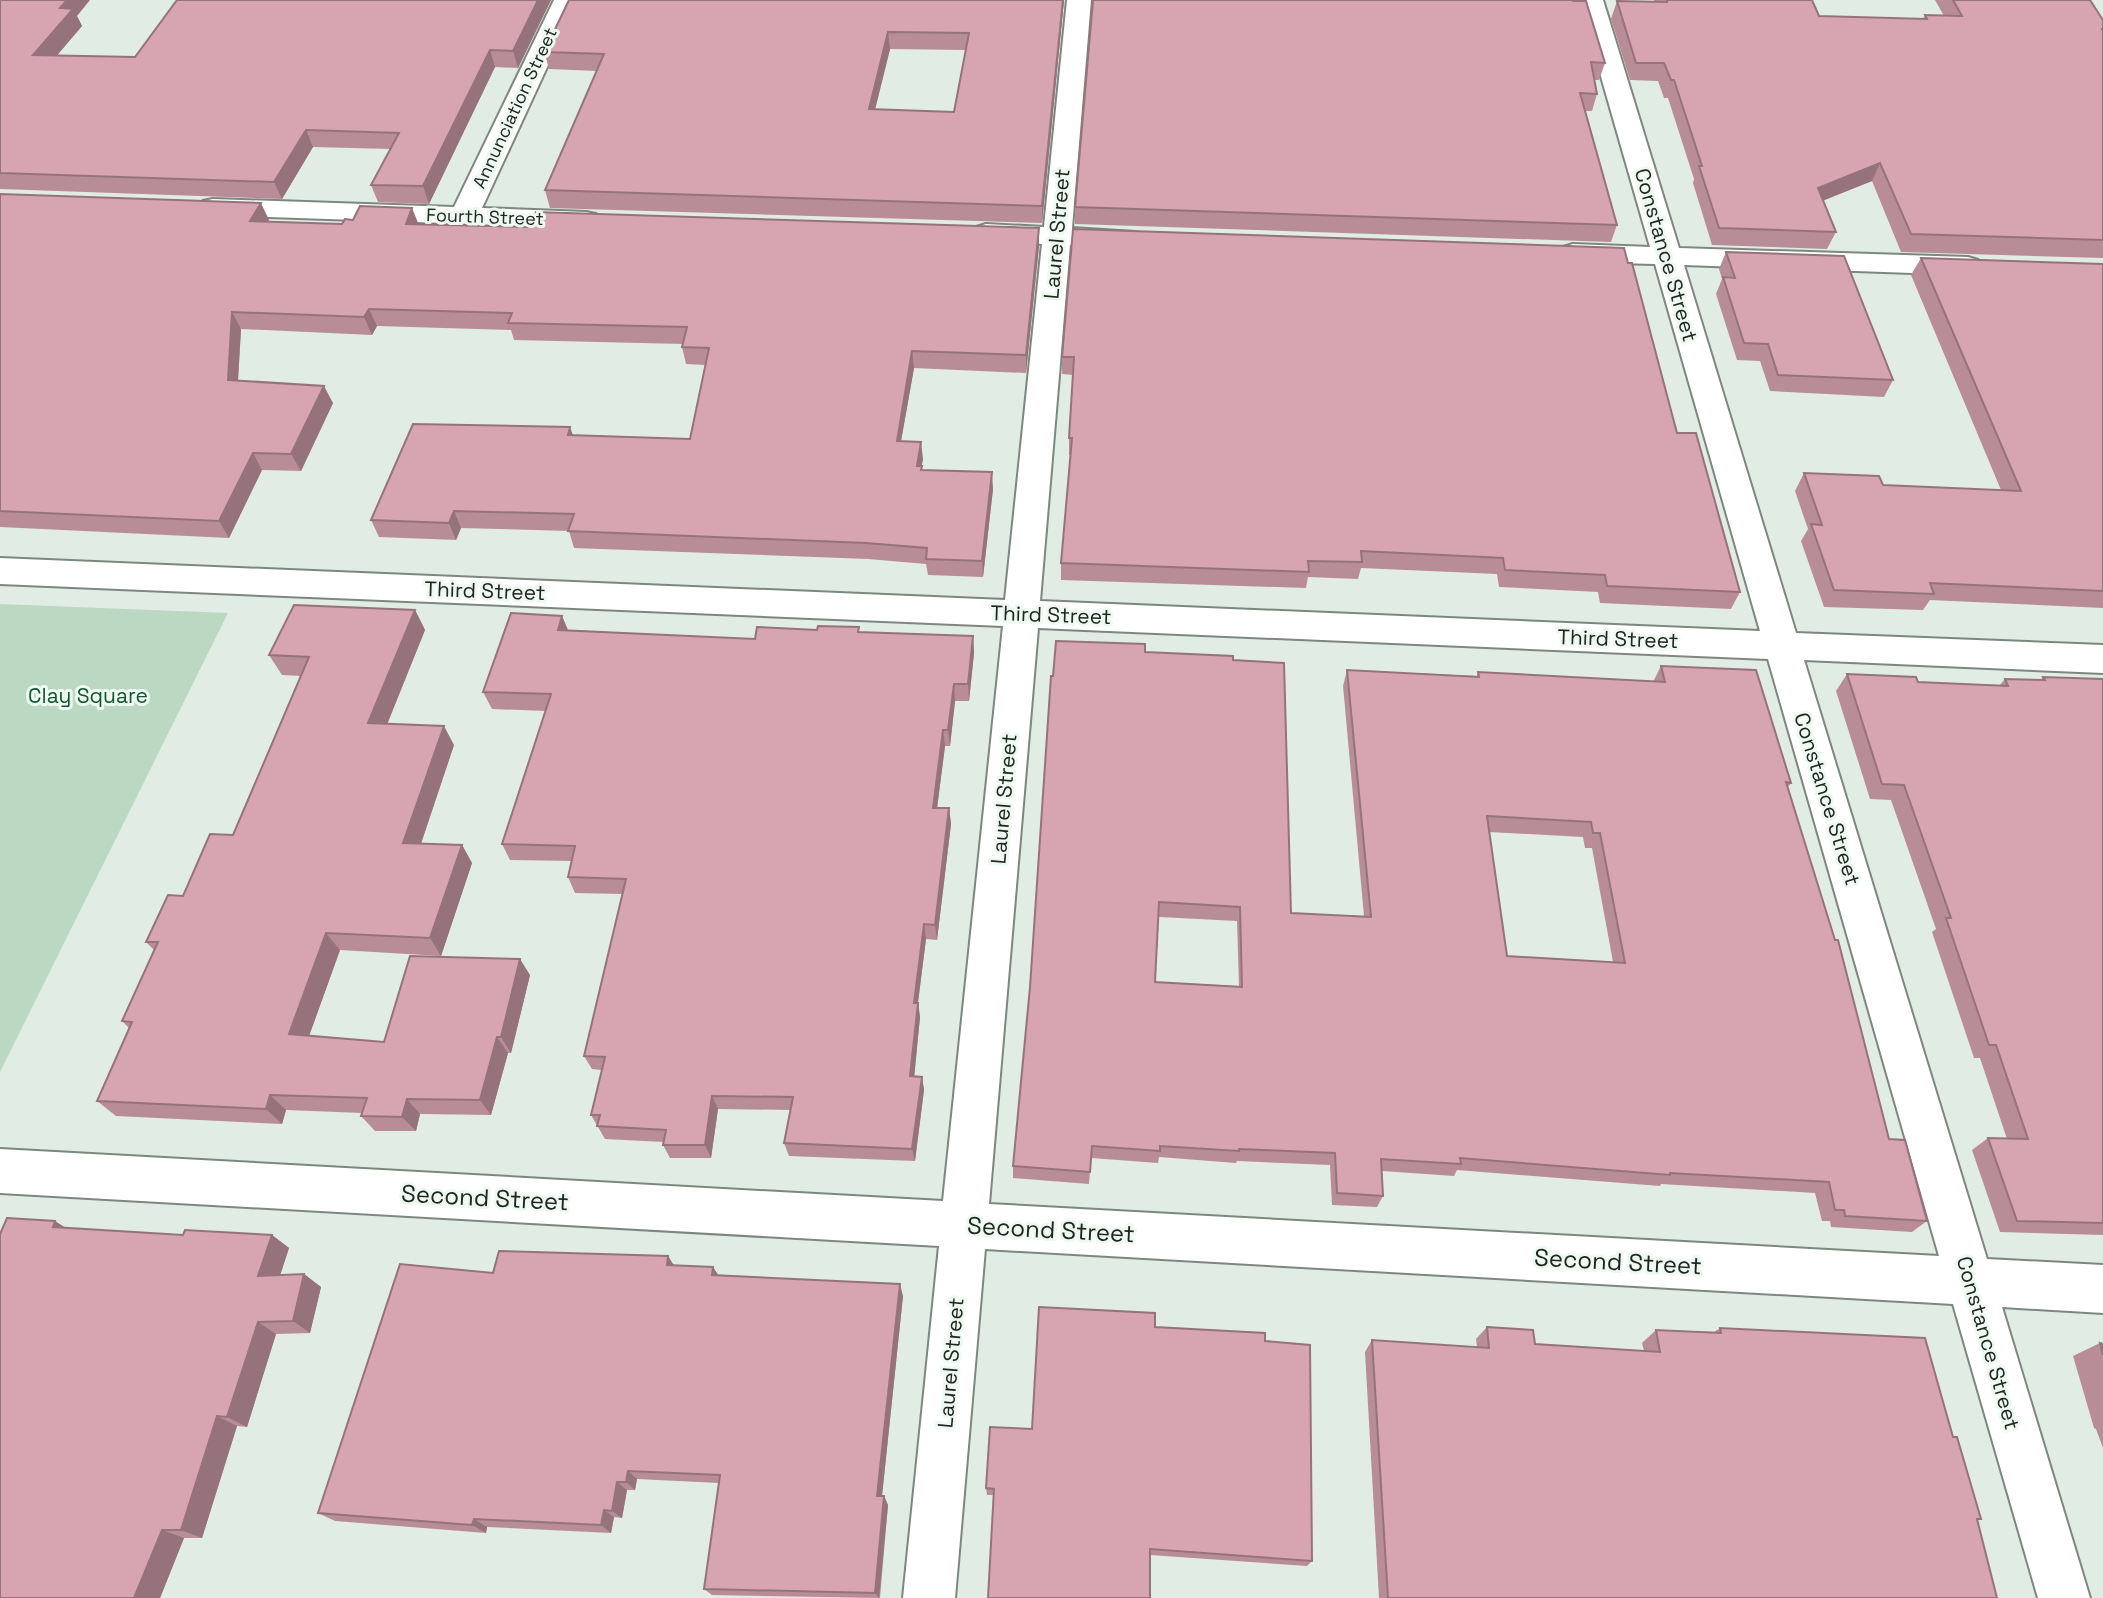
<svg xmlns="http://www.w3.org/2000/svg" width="2103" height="1598" font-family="'Space Grotesk',sans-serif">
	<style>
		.green { fill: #bbd8c2 }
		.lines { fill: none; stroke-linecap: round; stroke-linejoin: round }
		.street-casing { stroke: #7d877f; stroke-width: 4 }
		.street { fill: #fff; fill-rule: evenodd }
		.wall { fill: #b98d98; fill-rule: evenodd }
		.shaded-wall { fill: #96737c }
		.building { fill: #d7a4b1; stroke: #96737c; stroke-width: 2; fill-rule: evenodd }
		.labels { text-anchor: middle; stroke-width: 6; stroke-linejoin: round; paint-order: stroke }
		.far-street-label { font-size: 18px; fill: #222623; stroke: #eefaf1 }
		.street-label { font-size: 21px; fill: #222623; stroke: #eefaf1 }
		.park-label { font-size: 21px; fill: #12542d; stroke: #eefaf1 }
		.near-street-label { font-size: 24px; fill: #222623; stroke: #eefaf1 }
	</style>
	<rect width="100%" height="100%" fill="#e1ede4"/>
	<path class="green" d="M0,604L228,613L0,1072Z"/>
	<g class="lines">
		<defs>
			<path id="street" d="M554,0H578L482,208L586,212L596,214L600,220L596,226L586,228L213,215L203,213L199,207L203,201L213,199L454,207Z
				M1067,0H1091L1072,228L1135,232L1139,238L1135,244L1125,247L1070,245L1040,601L1760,631L1655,264L1573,262L1563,259L1559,253L1563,247L1573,244L1650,247L1579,0H1603L1679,248L1968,257L1978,260L1982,266L1978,272L1968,275L1684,265L1796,633L2103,645V673L1804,660L1987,1259L2103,1265V1313L2002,1307L2090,1598H2038L1953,1304L985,1249L955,1598H903L939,1246L0,1193V1149L943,1201L1003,626L0,584V558L1005,600L1042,244L976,239L972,233L976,227L986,224L1044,227ZM1038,628L1768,659L1939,1256L989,1204Z"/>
		</defs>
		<use href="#street" class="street-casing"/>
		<use href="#street" class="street"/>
	</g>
	<path class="wall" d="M0,0L77,16L82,26L57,55L135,57L177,0H551L518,68L495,67L429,204L378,202L371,185L390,149L313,147L282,199L0,189Z
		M1064,0L1042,223L550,208L545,190L597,71L549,69L544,52ZM890,49L966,50L954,112L875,109Z
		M1093,0L1605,63L1599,80H1594L1597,94L1592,111H1585L1617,225L1611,242L1075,224V207Z
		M1654,0H1812L1819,16L1923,19L1925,15L1944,16L1935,0H2090L2103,20V258L1901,252L1872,181L1823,200L1836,232L1827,249L1712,245L1693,183L1694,179L1668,98H1664L1658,81L1630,80L1611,19L1617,1L1655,2Z
		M0,194L269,220L268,222L419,225L1039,246L1026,373L914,368L901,441L923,459L921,466L923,470L993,489L983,577L928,575L926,564L868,559L574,548L569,531L461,528L456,540L379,537L371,520L570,427L573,436L690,439L705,365L686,364L682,347L683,344L514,340L511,330L377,326L372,335L241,329L238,380L333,403L301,471L262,470L229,538L0,527Z
		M1073,229L1677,433L1740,592L1731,609L1600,603L1598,592L1499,587L1497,574L1361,568L1358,579L1308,577L1306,588L1061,580V563L1070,455H1069V438L1073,375L1062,374V357Z
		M1726,252L1893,380L1884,397L1770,391L1760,361L1737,360L1716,294L1722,279L1719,269Z
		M1921,258L2103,264V608L1930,600L1923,610L1824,607L1801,541L1808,529L1795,491L1804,473L1883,485L2001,490L1911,275Z
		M415,610L425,630L387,724L454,745L421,844L462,845L472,863L441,956L340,950L309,1036L384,1042L530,975L511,1053H508L491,1115L420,1114L416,1131H375L361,1116L362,1113L286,1110L282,1124L116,1116L97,1101L129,1028L122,1021L154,950L146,942L233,835L301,676L282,675L269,655Z
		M562,616L568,630L755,639L860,632L973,636L974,653L969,701H955L950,746H945L937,808H949L951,824L937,940L926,939L918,1003L920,1017L914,1076L922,1077L924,1090L915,1161L789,1156L784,1143L790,1110L718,1109L711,1158H670L663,1145L664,1142L605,1139L591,1115L602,1070L592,1069L584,1056L623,894L575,893L568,877L572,861L510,860L502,844L546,711L492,709L483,692Z
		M1145,652L1233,660L1291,913L1364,916L1343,686L1347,670L1477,676L1478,672L1653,682L1661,666L1791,783L1788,787L1889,1139L1927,1221L1912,1232L1831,1227L1830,1221H1822L1815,1193L1661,1184L1660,1186L1457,1170L1454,1176L1382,1171L1383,1196L1377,1207L1332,1205L1330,1165L1237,1161L1236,1163L1159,1157L1158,1163L1091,1158L1089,1184L1013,1178V1166L1030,987L1053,676ZM1489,832L1583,837L1585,848H1592L1613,962L1507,956ZM1159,917L1237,921L1239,986L1155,982Z
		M1847,674L1918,682L2000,685L2005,679L2041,680L2043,677L2103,679V1235L2000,1232L1972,1150L1988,1138L2007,1139L1980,1058H1974L1932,932L1936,929L1891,800L1870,799L1836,691Z
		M67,1228L183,1235H272L289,1248L280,1275L304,1274L321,1287L310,1333L276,1334L247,1427L237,1426L202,1538H184L160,1598Z
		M668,1256L674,1266L718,1275L903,1296L882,1496H884L888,1505L880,1598L712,1595L704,1589L719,1483L637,1479L635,1490H627L622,1518L614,1517L611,1533L487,1527L486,1533L335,1521L318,1513L493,1273Z
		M1155,1327L1265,1341L1312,1561L1307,1566L1150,1555L993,1495H987L986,1488L1032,1429Z
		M1487,1327L1535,1344L1644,1351L1642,1343L1656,1330L1714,1332L1720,1328L1953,1437L1981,1519L1977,1520L1997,1598H1379L1365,1352L1372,1340L1477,1347L1476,1339Z
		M2100,1343L2103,1344V1448L2096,1429L2094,1428L2073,1356Z"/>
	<path class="shaded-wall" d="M67,0H90L77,16L82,26L43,72L33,55L60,8Z
		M538,0H551L518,68L513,51Z
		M1063,0H1064L1042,223V206Z
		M888,32L890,49L871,126L869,109Z
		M490,50L495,67L429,204L423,186Z
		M306,130L313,147L282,199L274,182Z
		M1880,163L1872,181L1810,206L1818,188Z
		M261,203L269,220L258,239L250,221Z
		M412,208L419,225L406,224Z
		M1039,228V246L1026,373V355Z
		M369,309L377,326L372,335L364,317Z
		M232,312L241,329L237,397L228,380Z
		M912,351L914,368L898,458L897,441Z
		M324,386L333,403L301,471L291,454Z
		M570,427L576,444L568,435Z
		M921,442L923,459L919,482L917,466Z
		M253,453L262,470L229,538L219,521Z
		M992,472L993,489L983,577L982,561Z
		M454,511L461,528L456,540L449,523Z
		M415,610L425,630L380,742L368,723Z
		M562,616L569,633L558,630Z
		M973,636L974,653L969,701L968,684Z
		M954,684L955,701L950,746L948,730Z
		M444,726L454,745L415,861L403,843Z
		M943,730L945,746L935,824L933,808Z
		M949,808L951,824L937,940L935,925Z
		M462,845L472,863L441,956L430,938Z
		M924,924L926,939L916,1017L914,1003Z
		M326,933L340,950L304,1050L289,1034Z
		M520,959L530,975L511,1053L501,1037Z
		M918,1003L920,1017L913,1090L910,1076Z
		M497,1037L508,1053L491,1115L480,1100Z
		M922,1077L924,1090L915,1161L912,1149Z
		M270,1095L286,1110L282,1124L266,1109Z
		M712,1096L718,1109L711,1158L705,1145Z
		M407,1099L420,1114L416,1131L402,1117Z
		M55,1221L77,1235L53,1227Z
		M272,1235L289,1248L276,1288L258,1276Z
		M668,1256L676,1269L667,1265Z
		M713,1267L721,1279L712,1275Z
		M304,1274L321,1287L310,1333L293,1321Z
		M900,1284L903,1296L881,1505L877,1496Z
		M258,1322L276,1334L247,1427L227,1417Z
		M217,1416L237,1426L202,1538L181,1530Z
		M628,1471L637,1479L635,1490L626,1482Z
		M617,1482L627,1490L622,1518L612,1511Z
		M884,1496L888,1505L879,1598L875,1593Z
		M604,1510L614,1517L611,1533L601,1525Z
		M474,1519L487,1527L486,1533L472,1525Z
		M162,1530L184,1538L160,1598H134Z"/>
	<path class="building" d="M0,0H67L60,8L73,9L33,55L135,57L177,0H538L513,51L490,50L423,186L371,185L399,133L306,130L274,182L0,173Z
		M569,0H1063L1042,206L545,190L604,54L544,52ZM888,32L969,33L954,112L869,109Z
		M1093,0H1573V1H1586L1605,63L1591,62L1597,94L1580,93L1617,225L1075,207Z
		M1667,0H1812L1819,16L1927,19L1925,15L1962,16L1953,0H2090L2103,20V29H2102L2103,31V240L1911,234L1880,163L1818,188L1836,232L1719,228L1699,166H1702L1674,80H1671L1664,63H1636L1617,1L1667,2Z
		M0,194L261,203L250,221L342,224L345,219L353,220L360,206L412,208L406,224L529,227L536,212L1039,228L1026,355L912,351L897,441L921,442L917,466H922L921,470L992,472L982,561L926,559L927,548L866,543L568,531L574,514L454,511L449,523L371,520L413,424L570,427L568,435L690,439L709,348L682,347L687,327L508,323L512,313L369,309L364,317L232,312L228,380L324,386L291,454L253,453L219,521L0,511Z
		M1073,229L1624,248L1628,263H1632L1677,433H1696L1740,592L1607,586L1605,575L1505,570L1503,558L1361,551L1362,562L1308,561L1309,572L1061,563L1072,438H1069L1074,357H1062Z
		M1726,252L1844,256L1893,380L1778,375L1768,344L1744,343L1723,277L1735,278Z
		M1921,258L2103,264V591L1930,583L1934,594L1834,590L1811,524L1822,525L1804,473L1879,476L1883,485L2021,491Z
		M294,605L415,610L368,723L444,726L403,843L462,845L430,938L326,933L289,1034L384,1042L410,956L520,959L501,1037H497L480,1100L407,1099L402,1117L361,1116L367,1098L270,1095L266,1109L97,1101L132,1022L122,1021L158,942H146L168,895L183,896L210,834L233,835L309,657L269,655Z
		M511,613L562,616L558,630L755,639L757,627L817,630L818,626L859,627L858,632L973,636L968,684H954L948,730H943L933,808H949L935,925L924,924L914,1003H918L910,1076L922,1077L912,1149L784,1143L793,1097L712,1096L705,1145H663L666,1130L597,1126L600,1115H591L605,1057L584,1056L626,879L568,877L575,846L502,844L551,694L483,692Z
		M1056,641L1145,644V652L1233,656V660L1284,663L1291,913L1371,917L1347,670L1479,677L1478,672L1665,682L1661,666L1756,670L1791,783L1786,782L1835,940H1838L1889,1139L1905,1140L1927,1221L1845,1216L1844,1210H1835L1829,1182L1670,1173V1175L1460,1158L1461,1164L1381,1159L1383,1196L1337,1193L1335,1153L1239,1149V1151L1160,1146V1151L1092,1146L1090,1172L1013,1166L1030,987L1051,676H1053ZM1487,816L1591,822L1593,833H1600L1625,963L1507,956ZM1159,902L1240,907L1242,987L1155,982Z
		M1847,674L1916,677L1918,682L2008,686L2005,679L2045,680L2043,677L2103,679V1223L2017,1221L1988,1138L2028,1139L1996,1045H1989L1946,918H1951L1904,785L1882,784Z
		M7,1218L55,1221L53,1227L183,1235L185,1230L272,1235L258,1276L304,1274L293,1321L258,1322L227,1417L217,1416L181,1530H162L134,1598H0V1234Z
		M499,1251L668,1256L667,1265L713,1267L712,1275L900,1284L877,1496H884L875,1593L704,1589L720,1475L628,1471L626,1482H617L612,1511L604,1510L601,1525L474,1519L472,1525L318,1513L400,1264L493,1273Z
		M1039,1307L1155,1313V1327L1265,1333V1341L1310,1345L1312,1561L1150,1549V1598H988L994,1489L986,1488L990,1427L1032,1429Z
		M1487,1327L1533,1330L1535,1344L1660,1352L1656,1330L1721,1333L1720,1328L1925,1338L1953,1437H1957L1981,1519H1977L1997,1598H1388L1372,1340L1489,1348Z
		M2100,1343L2103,1344V1355Z"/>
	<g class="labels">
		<g class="far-street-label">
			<text transform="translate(515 108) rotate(-65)" y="6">Annunciation Street</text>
			<text transform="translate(485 217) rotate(2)" y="6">Fourth Street</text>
		</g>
		<g class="street-label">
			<text transform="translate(1057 234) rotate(-85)" y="7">Laurel Street</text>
			<text transform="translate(1666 255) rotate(74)" y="7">Constance Street</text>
			<text transform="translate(485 591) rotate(2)" y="7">Third Street</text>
			<text transform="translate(1051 615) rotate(2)" y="7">Third Street</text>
			<text transform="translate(1618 639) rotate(2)" y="7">Third Street</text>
			<text transform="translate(1004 799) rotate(-85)" y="7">Laurel Street</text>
			<text transform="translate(1827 799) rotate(73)" y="7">Constance Street</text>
			<text transform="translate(1988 1343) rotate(74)" y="7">Constance Street</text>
			<text transform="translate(951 1363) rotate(-85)" y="7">Laurel Street</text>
		</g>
		<g class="park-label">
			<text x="88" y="703">Clay Square</text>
		</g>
		<g class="near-street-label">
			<text transform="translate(485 1198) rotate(3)" y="8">Second Street</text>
			<text transform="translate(1051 1230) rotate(3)" y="8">Second Street</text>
			<text transform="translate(1618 1262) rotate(3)" y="8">Second Street</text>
		</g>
	</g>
</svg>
